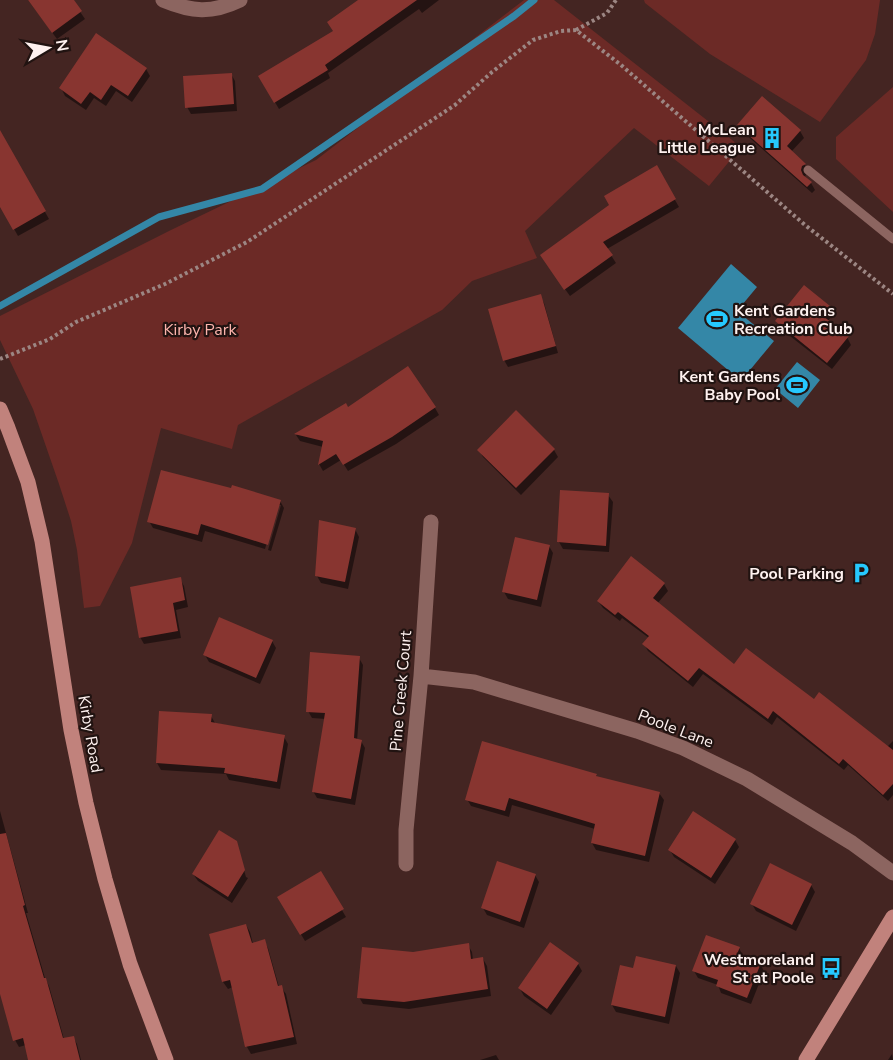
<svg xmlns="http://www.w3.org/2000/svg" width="893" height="1060" font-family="'Nunito Sans',sans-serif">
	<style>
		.green { fill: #6c2a26 }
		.water { fill: #3487a7 }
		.shadow { fill: #0007 }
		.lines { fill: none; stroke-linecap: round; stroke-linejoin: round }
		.stream { stroke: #3487a7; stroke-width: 7 }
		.building { fill: #883530 }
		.path { stroke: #9c8683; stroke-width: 4; stroke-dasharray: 3 3; stroke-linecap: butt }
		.service { stroke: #8c6560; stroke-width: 9 }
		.minor { stroke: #8c6560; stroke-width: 15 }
		.secondary { stroke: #c1827c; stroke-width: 15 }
		.labels { text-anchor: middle; stroke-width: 4.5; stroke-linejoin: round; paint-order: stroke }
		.poi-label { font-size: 16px; font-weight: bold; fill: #fef1ef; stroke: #211311; text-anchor: end }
		.park-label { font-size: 16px; fill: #fdb4ac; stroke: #211311 }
		.street-label { font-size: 16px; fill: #fef1ef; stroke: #211311 }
	</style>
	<rect width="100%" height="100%" fill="#442522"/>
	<path class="green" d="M524,0H554L741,147L709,186L634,128L525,231L537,258L472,281L442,310L238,425L232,449L161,428L132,543L100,606L84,608L77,550L71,521L59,484L33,409L0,340V316L171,230L316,160Z
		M644,0H880L875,34L866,60L820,122L710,54L645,3Z
		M893,87V212L836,159V137Z"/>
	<path class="water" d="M731,264L757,287L737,311L774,341L741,381L678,328Z
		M797,362L820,380L798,408L775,389Z"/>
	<path class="shadow" d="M28,0H72L85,19L57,39Z
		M360,0H439L422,13L419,9L328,73L330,78L279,109L260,77L335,32Z
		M146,69L150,76L132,102L116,91L106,106L94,98L86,110L65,96L61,88Z
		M231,74L235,81L237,111L191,114L187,107Z
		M739,125L800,131L804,138L791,152L805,165L809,171L806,174L805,177L811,183L815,190L812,193L743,132Z
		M10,150L49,219L18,236L0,204V155Z
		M656,167L679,207L607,249L616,263L570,296L546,263Z
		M805,287L829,307L833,314L828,321L847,337L851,345L832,369L781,329L777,321Z
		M540,296L544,303L558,353L508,367L504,360Z
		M345,405L348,409L435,408L439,415L396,444L348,471L341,460L323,471L319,464L323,447L300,441L296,435Z
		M479,450H554L558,457L521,495L483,457Z
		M608,495L613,502L609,552L563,549L559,542Z
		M280,501L284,508L271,551L268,550L281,505H278L265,549L205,531L202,542L153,528L149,521Z
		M355,529L359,537L348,589L321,583L317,576Z
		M549,546L553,553L541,607L508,599L504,592Z
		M180,579L184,586L188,607L176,610L181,638L144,644L140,637Z
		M664,584L668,591L657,604L735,666L814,701L887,747L893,741V795L888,801L848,765L844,770L777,717L772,725L703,674L693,687L648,651L644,644L649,638L622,618L620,621L603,608L598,601Z
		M272,641L276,648L260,684L209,662L205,655Z
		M359,658L363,665L357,741H361L365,748L355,805L317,798L313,791L326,719L312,718L308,711Z
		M211,716L215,723L284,737L288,744L280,789L229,780L226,774L161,770L157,763Z
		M596,775L597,778L659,793L664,800L649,862L596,850L592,843L595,829L512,805L509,817L471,806L467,799Z
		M0,811L28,913H26L45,978L49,986L64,1039L73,1037L77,1044L81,1060H30L26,1045L19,1047L15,1040L0,989Z
		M735,840L739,847L715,884L674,857L670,850Z
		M237,846L246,877L248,878L232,903L198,881L193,874Z
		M320,873L346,917L305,941L279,898Z
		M535,875L539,882L524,928L487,915L483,908Z
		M811,885L815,892L796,931L756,911L752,904Z
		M246,925L250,932L253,944L264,941L268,948L279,987H281L286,994L297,1044L251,1054L247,1047L233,987L228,989L223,982L211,935Z
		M468,945L472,952L473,960L483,959L487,966L491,996L409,1009L363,1004L359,997L413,953Z
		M739,948L743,956L742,957L760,964L764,971L751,1004L721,993L718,985L698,978L694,971Z
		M578,964L582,971L551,1015L524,996L520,989Z
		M676,966L680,973L669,1024L616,1012L612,1005Z
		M892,1054L893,1060H888Z
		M496,1055L499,1060H480Z"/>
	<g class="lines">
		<path class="stream" d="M0,306L159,217L262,189L514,16L534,0"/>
	</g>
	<path class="building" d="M28,0H74L82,11L52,33Z
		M358,0H417L325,65L328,70L274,103L258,76L333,31L327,22Z
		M96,33L147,68L128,96L111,85L101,100L90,92L81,104L59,88Z
		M232,73L234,104L185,108L183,76Z
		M762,96L801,130L787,146L806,164L802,166L801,170L803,175L812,182L807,187L737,125Z
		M0,130L46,211L13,230L0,207Z
		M657,165L676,199L603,242L613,255L564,290L540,255L609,205L604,196Z
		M804,285L830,306L823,316L849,336L827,363L775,321Z
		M541,294L556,346L503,361L488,309Z
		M408,366L436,407L392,437L343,465L336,454L318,465L323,441L294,434L346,403L348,407Z
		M516,410L555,449L516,488L477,450Z
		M161,470L231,488L232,485L281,500L268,545L201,524L198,535L147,522Z
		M560,490L609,493L606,546L557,542Z
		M319,520L356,528L345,582L315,576Z
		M515,537L550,545L537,600L502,592Z
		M631,556L665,583L653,598L734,664L746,648L814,699L819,692L893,750V784L883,795L843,759L839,764L773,711L768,719L699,668L688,681L642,644L649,636L618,612L615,615L597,601Z
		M181,577L185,600L173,603L178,631L139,638L130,587Z
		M219,617L273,640L256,678L203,655Z
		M310,652L360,656L354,738L362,740L351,799L312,792L325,713L306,712Z
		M159,711L212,714L211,722L285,735L277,782L224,773L225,768L156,763Z
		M482,741L597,774L596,776L660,792L645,856L591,843L595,824L509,798L505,811L465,800Z
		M693,811L736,839L711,878L668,850Z
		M219,830L237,841L245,870L228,897L192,874Z
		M6,833L25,905L23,906L44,978H46L63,1038L74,1036L80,1060H28L23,1038L13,1041L0,994V834Z
		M497,861L536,874L520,922L481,908Z
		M770,863L812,884L792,925L750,904Z
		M321,871L344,909L300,935L277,897Z
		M246,924L252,943L265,939L278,986L282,985L294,1037L245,1047L230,980L222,982L209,934Z
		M706,935L740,947L737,954L761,963L747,998L716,986L718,980L692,971Z
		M550,942L579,963L547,1009L518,988Z
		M469,943L471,959L483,957L488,989L404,1002L357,998L362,947L413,952Z
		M636,956L676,965L665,1017L611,1005L620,965L633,968Z"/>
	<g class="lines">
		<path class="path" d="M576,30L607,13L616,0
			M0,359L50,339L76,322L165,284L247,242L455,105L492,72L533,40L561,31L576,30L621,65L805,225L893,294"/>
		<path class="service" d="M808,170L893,239"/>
		<path class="minor" d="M163,0C192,12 211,14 240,0
			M421,676L474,682L637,731L683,748L747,779L852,843L893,873
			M406,864V830L421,676L431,522"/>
		<path class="secondary" d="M0,409L8,428L28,482L42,541L71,730L86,803L105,879L130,964L166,1060
			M806,1060L893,917"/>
	</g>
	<defs>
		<symbol id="building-bare" viewBox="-9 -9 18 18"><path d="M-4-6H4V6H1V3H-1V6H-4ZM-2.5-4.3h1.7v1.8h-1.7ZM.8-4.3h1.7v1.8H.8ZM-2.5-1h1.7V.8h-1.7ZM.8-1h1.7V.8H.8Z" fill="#26c9fe" stroke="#211311" stroke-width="2.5" paint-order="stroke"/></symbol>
		<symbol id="stadium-bare" viewBox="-9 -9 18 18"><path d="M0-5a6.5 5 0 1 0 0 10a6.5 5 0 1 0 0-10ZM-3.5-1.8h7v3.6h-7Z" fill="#26c9fe" stroke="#211311" stroke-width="2.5" paint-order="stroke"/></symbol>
		<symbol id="parking-bare" viewBox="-9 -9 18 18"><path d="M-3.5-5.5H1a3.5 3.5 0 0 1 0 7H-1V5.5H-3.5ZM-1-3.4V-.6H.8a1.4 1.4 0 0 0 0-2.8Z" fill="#26c9fe" stroke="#211311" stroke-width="2.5" paint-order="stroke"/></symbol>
		<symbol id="bus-bare" viewBox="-9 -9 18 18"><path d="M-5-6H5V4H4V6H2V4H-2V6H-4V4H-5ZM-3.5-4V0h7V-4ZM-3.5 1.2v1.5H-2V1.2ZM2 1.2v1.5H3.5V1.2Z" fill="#26c9fe" stroke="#211311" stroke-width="2.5" paint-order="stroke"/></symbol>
	</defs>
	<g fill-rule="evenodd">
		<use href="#building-bare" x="757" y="123" width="30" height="30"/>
		<use href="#stadium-bare" x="702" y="304" width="30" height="30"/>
		<use href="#stadium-bare" x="782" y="370" width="30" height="30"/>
		<use href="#parking-bare" x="846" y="558" width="30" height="30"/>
		<use href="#bus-bare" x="816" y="953" width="30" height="30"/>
	</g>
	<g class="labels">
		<g class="poi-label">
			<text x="755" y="135">McLean<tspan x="755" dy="18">Little League</tspan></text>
			<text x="734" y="316" text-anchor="start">Kent Gardens<tspan x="734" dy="18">Recreation Club</tspan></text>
			<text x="780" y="382">Kent Gardens<tspan x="780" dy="18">Baby Pool</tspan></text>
			<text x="844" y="579">Pool Parking</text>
			<text x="814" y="965">Westmoreland<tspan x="814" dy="18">St at Poole</tspan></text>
		</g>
		<g class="park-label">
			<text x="200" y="335">Kirby Park</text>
		</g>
		<g class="street-label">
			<text transform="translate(400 691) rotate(-85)" y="6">Pine Creek Court</text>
			<text transform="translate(676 728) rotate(21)" y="6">Poole Lane</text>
			<text transform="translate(91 734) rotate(80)" y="6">Kirby Road</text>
		</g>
	</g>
	<g transform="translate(48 48) rotate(80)" stroke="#211311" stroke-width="4.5" paint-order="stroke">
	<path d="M0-4.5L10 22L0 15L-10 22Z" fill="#fef1ef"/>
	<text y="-9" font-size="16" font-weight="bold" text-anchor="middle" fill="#fef1ef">N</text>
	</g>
</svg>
